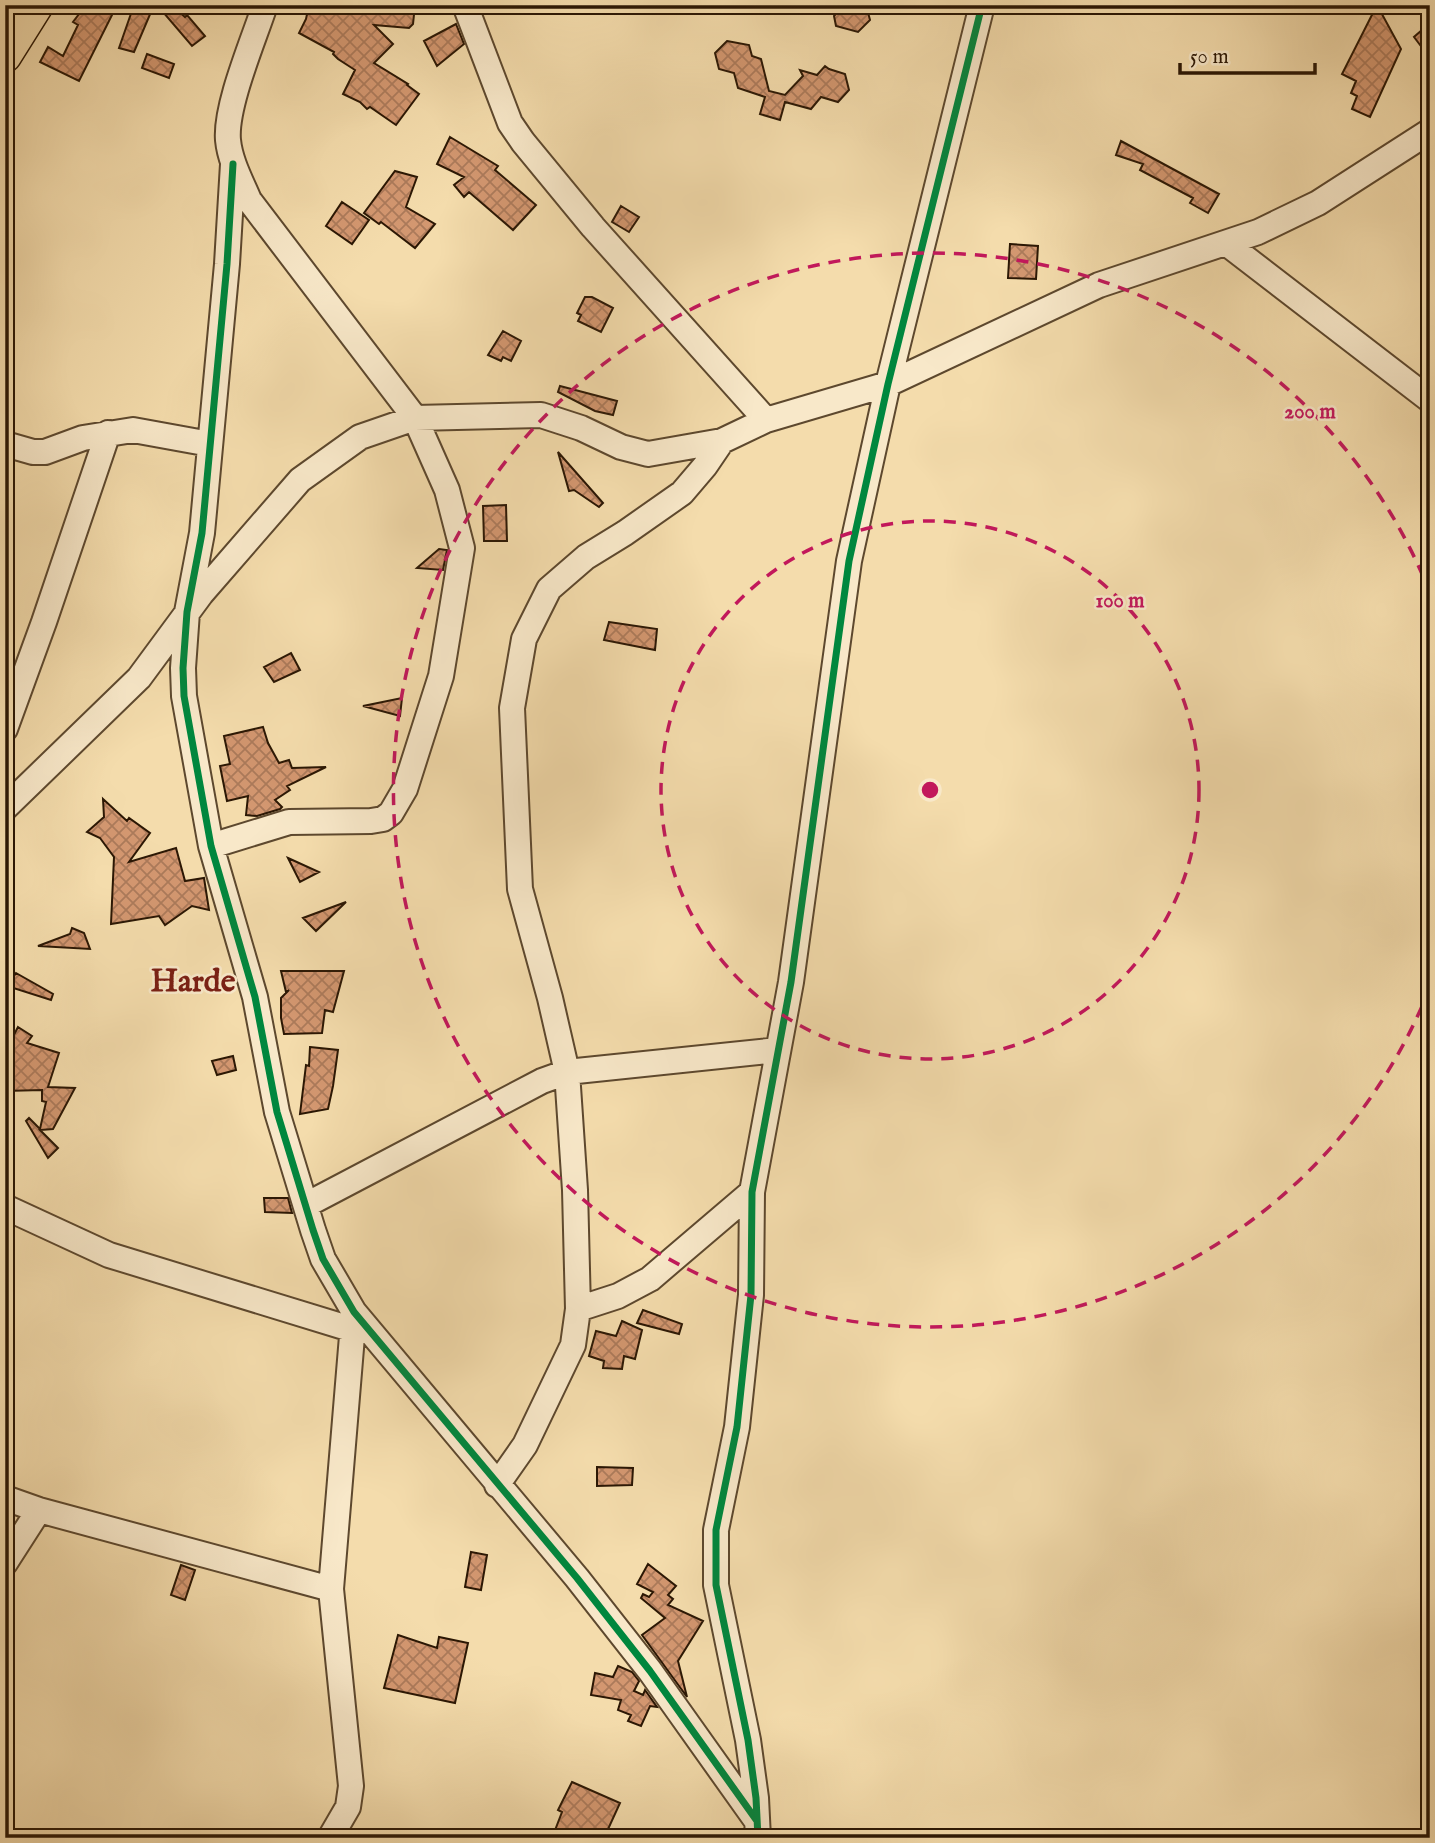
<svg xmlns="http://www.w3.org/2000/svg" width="1435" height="1843" font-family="'IM FELL English',serif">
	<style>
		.building { fill: url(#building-cross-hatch); stroke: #2b1704; stroke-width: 2 }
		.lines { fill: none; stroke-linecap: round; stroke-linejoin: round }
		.minor-casing { stroke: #5d482e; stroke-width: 28 }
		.major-casing { stroke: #2b1704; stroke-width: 35 }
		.minor { stroke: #f8e8c9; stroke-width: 24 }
		.major { stroke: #f4dcac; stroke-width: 32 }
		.cycleway-casing { stroke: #f8e8c9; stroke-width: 11 }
		.cycleway { stroke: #00873e; stroke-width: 7 }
		.ring { fill: none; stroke: #c2185b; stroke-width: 3.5; stroke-dasharray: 12 9 }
		.labels { text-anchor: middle; stroke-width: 5; stroke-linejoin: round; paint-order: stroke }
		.district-label { font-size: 32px; font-weight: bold; fill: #7a1f14; stroke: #f8e8c9 }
		.centre { fill: #c2185b; stroke: #f8e8c9; stroke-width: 3.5 }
		.ring-label { font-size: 21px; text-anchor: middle; font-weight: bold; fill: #c2185b; stroke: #f8e8c9; stroke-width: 5; stroke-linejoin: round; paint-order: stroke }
	</style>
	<defs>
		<pattern id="building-cross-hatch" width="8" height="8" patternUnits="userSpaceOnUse" patternTransform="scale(1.75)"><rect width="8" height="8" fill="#d39770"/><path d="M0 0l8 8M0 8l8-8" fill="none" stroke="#ab7a5a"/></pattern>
	</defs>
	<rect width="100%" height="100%" fill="#f4dcac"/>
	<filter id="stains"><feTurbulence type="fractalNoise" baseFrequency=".00286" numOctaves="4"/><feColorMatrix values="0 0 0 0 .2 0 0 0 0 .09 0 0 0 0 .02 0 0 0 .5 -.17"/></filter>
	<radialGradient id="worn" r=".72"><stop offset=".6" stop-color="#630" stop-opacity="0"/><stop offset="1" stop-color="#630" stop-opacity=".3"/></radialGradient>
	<path class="building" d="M86,5H117L79,81L40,62L48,47L63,56L78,25L73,22Z
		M134,5H154L134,52L119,48Z
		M157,5H172L185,17L187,15L205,36L192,46Z
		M309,5H352L360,8L362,5H415L413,24L409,28L374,25L393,44L374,63L408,84L407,85L419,94L396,125L370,107L367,109L360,102L343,94L355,70L338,59L333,54L334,52L299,33L306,19Z
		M843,5H866L870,20L858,32L836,26L834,16Z
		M1377,5L1401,49L1370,117L1352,109L1357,96L1351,93L1356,81L1342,74Z
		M1430,23V58L1414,37Z
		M456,24L464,44L437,66L424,41Z
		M727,41L749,45L752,56L761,59L769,91L785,95L803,76L800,70L817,75L825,66L829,69L845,74L849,90L838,102L821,97L811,109L785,102L780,120L760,114L765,97L738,88L734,73L719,69L715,53Z
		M147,54L174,64L169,78L142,68Z
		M450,137L498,166L495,170L536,205L513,230L469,192L464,197L454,185L464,177L437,164Z
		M1121,141L1219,194L1208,213L1190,203L1193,198L1140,170L1143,164L1116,155Z
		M395,171L417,177L406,207L435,224L415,248L381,222L379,224L364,213Z
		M342,202L369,220L352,244L326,226Z
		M621,206L639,217L629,232L612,222Z
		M1010,244L1038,246L1036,279L1008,278Z
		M585,297H592L613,308L601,332L578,321L581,315L577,313Z
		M503,331L521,341L511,361L503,357L501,361L488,355Z
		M560,386L617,401L613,415L595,411L558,392Z
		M558,452L603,503L599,507L574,490L569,491Z
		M506,505L507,541H484L483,506Z
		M439,549L447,550L443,570L417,568Z
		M609,622L657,629L655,650L604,640Z
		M291,653L300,670L274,682L264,667Z
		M402,698L400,716L363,706Z
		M263,727L268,743L279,763L289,760L292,768L326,767L287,786L290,790L275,800L282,807L280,809L257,816L246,815L248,796L227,801L220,766L230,764L224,736Z
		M103,799L127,821L129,818L150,833L129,862L176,848L185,881L204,878L209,910L192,906L165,925L159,916L111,924L114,857L100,838L87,832L104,817Z
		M288,858L319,872L300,882Z
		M346,902L316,931L303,918Z
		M72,928L84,933L90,949L38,946L70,934Z
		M281,971H344L333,1012L325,1010L322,1033L284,1034L281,1018V998L289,990L286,992Z
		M16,973L53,994L51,1000L7,986Z
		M18,1027L32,1036L27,1043L59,1053L48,1087L75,1088L53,1129L40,1130L58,1148L48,1158L26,1121L29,1118L40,1129L46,1102L42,1101V1090L5,1091V1083L12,1068L5,1064V1052Z
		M310,1047L338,1050L333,1086L328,1109L300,1114L306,1065L309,1066Z
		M233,1056L236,1070L217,1075L212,1061Z
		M264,1198H288L292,1213L265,1212Z
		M643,1310L682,1324L679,1334L637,1323Z
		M622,1321L642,1330L635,1359L624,1356L622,1369L603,1368L604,1361L589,1356L596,1331L616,1336Z
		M597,1467L633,1468L632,1485L597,1486Z
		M471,1552L487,1555L481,1590L465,1587Z
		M648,1564L676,1586L668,1595L673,1599L668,1605L703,1621L678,1661L687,1697L642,1635L665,1618L641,1598L643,1594L649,1597L653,1592L637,1584Z
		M181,1565L195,1570L185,1600L171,1595Z
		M398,1635L437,1648L439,1637L468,1643L455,1703L384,1688Z
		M618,1666L632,1672L639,1681L634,1691L643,1695L645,1690L657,1707L650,1706L641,1726L628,1721L631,1715L618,1710L621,1700L591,1695L595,1673L613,1677Z
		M572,1782L620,1803L604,1838H568L554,1833L562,1812L558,1810Z"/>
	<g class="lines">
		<defs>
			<path id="minor" d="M465,5L510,123L523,142L593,227L766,420
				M233,164L227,264L202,533L187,612L183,668L184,696L211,846L255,997L277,1112L313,1230L323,1259L354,1312L577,1578L650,1671L756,1820
				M1226,243L1430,400
				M5,444L33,452H45L83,438L133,430L210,444
				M5,729L44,622L108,433
				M5,808L139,678L201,594L300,480L360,437L415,418L541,415L581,428L621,447L648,454L722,441L766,420L888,384L1099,285L1258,232L1318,203L1430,131
				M211,846L289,822L371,821L383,819L391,813L405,789L441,676L462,548L447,490L415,418L249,200C241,181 230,161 228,140C225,106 254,39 265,5
				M306,1205L542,1081L567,1072L778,1050
				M5,1207L109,1255L354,1330
				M578,1309L618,1296L650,1279L752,1192
				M497,1485L525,1445L573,1345L578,1309L575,1190L567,1072L550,998L520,889L512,708L524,639L549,589L586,557L625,533L682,493L705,466L722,441
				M5,1498L39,1510L331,1589
				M5,1563L39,1510
				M330,1838L348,1807L351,1786L331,1589L354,1312
				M758,1838L756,1798L748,1740L716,1585V1530L737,1427L751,1295L752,1192L791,982L849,561L888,384L982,5"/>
			<path id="major" d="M5,56L37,5"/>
		</defs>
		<use href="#minor" class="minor-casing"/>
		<use href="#major" class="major-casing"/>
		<use href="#minor" class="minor"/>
		<use href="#major" class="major"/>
		<defs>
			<path id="cycleway" d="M233,164L227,264L202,533L187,612L183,668L184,696L211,846L255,997L277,1112L313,1230L323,1259L354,1312L577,1578L650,1671L757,1821
				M758,1838L756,1798L748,1740L716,1585V1530L737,1427L751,1295L752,1192L791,982L849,561L888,384L982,5"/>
		</defs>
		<use href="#cycleway" class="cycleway-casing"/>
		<use href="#cycleway" class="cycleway"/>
	</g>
	<g class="ring">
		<circle cx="930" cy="790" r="269"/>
		<path d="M1430 987A537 537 0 1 1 1430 593"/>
	</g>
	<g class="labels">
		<g class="district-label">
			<text x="193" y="991">Harde</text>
		</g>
	</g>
	<circle cx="930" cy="790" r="10" class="centre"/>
	<g class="ring-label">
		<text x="1310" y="418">200 m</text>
		<text x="1120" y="607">100 m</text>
	</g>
	<rect width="1435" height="1843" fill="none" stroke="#f4dcac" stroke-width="28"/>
	<rect x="7" y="7" width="1421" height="1829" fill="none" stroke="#2b1704" stroke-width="3.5"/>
	<rect x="14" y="14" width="1407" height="1815" fill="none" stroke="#2b1704" stroke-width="2"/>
	<path d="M1180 63v10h135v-10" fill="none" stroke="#2b1704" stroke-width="3.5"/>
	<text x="1190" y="63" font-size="21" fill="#2b1704" stroke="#f8e8c9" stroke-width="5" paint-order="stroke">50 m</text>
	<rect width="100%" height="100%" filter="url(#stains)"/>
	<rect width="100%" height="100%" fill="url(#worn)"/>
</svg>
